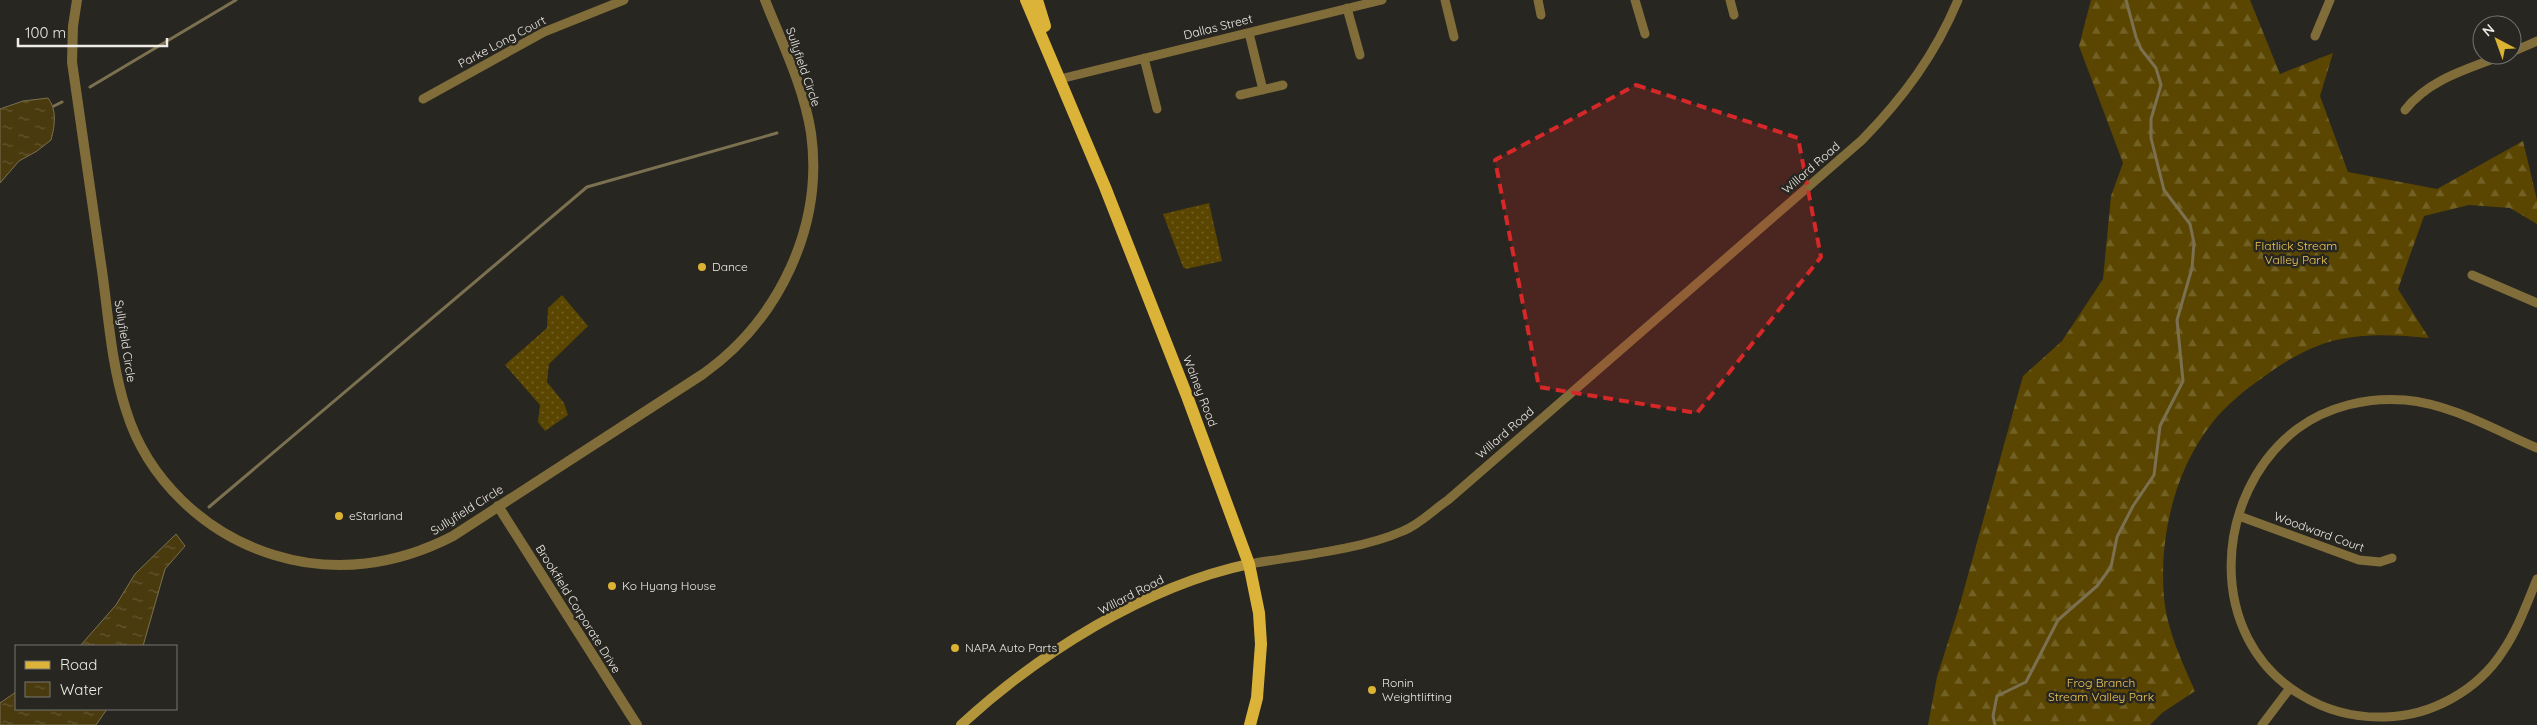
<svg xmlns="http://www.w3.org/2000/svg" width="2537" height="725" font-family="Quicksand,sans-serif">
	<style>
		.grass { fill: url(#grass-dots) }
		.forest { fill: url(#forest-firs) }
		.water { fill: url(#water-ripples); stroke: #7b7050 }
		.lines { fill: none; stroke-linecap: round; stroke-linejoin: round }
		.stream { stroke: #7b7050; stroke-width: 3 }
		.minor { stroke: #806d39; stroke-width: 9 }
		.tertiary { stroke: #806d39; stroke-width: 10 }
		.secondary { stroke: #b3953b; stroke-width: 10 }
		.primary { stroke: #dbb339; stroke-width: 12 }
		.marked { fill: #d62828; fill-opacity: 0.2; stroke: #d62828; stroke-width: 4; stroke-dasharray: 10 6; stroke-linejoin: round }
		.poi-dot { fill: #dbb233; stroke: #282620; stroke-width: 2 }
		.labels { text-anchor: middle; stroke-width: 5; stroke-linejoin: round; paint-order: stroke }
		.street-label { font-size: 12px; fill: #edebe7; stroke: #282620 }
		.park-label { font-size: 12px; fill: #efc959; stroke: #282620 }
		.poi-label { font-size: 12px; fill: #edebe7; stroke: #282620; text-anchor: start }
	</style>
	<defs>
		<pattern id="grass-dots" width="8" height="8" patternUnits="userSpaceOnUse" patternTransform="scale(1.25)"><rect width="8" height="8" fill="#5a4600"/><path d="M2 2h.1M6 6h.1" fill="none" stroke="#726125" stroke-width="1.8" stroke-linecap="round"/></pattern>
		<pattern id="forest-firs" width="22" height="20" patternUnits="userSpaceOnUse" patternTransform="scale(1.25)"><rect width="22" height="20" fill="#5a4600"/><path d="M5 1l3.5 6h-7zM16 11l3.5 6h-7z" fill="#726125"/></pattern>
		<pattern id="water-ripples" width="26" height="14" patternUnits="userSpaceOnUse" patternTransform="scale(1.25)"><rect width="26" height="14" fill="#4a3b0f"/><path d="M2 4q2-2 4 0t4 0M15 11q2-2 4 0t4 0" fill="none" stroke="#645832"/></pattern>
	</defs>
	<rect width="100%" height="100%" fill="#282620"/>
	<path class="grass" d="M1209,203L1222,261L1186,269L1183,267L1163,214Z
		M562,295L588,326L549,364L547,382L564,403L568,415L545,431L538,422L540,405L505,365L547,328L548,308Z"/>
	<path class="forest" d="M2091,0H2250L2280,74L2333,53L2320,96L2348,172L2437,189L2523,141L2537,200V224L2510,208L2469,205L2424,216L2398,289L2429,338C2397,335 2368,333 2336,340C2311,346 2285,361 2265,376C2246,389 2226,405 2212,423C2174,471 2159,538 2164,598C2167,630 2182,662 2195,691L2162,713L2150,725H1928L1937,677L1960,604L2023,376L2062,341L2103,279L2111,196L2123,163L2079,46Z"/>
	<path class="water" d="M48,98C57,110 55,125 51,140L37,151L19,161L0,183V109L23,101Z
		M176,534L185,546L165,569L143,646H80L116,605L135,574Z
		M16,692V709H107L96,725H0V703Z"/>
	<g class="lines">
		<path class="stream" d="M90,87L236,0
			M54,106L62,102
			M209,507L587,187L777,133
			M1995,725L1993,716L1997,696L2026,682L2058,620L2097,586L2111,567L2117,537L2133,506L2154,475L2160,426L2183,381L2177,320L2192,268L2194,243L2190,224L2164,190L2151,138V119L2161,85L2156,68L2141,49L2136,37L2126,0"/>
		<path class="minor" d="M1445,0L1454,37
			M1538,0L1541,15
			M1635,0L1645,34
			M1730,0L1734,15
			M1347,8L1360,55
			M1249,33L1263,90
			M2315,36L2330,0
			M2512,52L2537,41
			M1144,58L1157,109
			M1060,79L1382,0
			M1240,95L1283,85
			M423,99L544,32L624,0
			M2405,110C2429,79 2468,69 2504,55
			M2472,275L2537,303
			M2537,448C2495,430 2451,404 2405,400C2368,397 2328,406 2297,429C2212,494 2205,638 2301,695C2327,711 2355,718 2385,717C2432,716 2478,690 2503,651C2518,629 2527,603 2537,579
			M2239,516L2359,560L2380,562L2392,558
			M1249,564C1296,556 1360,550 1403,531C1420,524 1433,510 1448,500L1862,140C1903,98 1935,55 1958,0
			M2262,725L2290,688"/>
		<path class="tertiary" d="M77,0L73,26L72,62C81,127 91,192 100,257C108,307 110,361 126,410C147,479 205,534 274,555C335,574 397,565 453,536L703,374C779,320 824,226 811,133C804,87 782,43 765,0
			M498,506L637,725"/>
		<path class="secondary" d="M961,725C1038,654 1145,586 1249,564"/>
		<path class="primary" d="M1026,0L1105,187L1187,396L1249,564L1259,613L1261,644L1257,698L1250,725
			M1037,0L1045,26"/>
	</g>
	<path class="marked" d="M1636,85L1798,138L1821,257L1697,413L1539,387L1495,160Z"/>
	<g class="poi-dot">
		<circle cx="702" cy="267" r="5"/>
		<circle cx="339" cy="516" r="5"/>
		<circle cx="612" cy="586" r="5"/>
		<circle cx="955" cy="648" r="5"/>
		<circle cx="1372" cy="690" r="5"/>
	</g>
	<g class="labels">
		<g class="street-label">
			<text transform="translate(1218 27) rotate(-14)" y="4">Dallas Street</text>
			<text transform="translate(502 42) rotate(-28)" y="4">Parke Long Court</text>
			<text transform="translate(803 67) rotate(71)" y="4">Sullyfield Circle</text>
			<text transform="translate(1811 168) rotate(-41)" y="4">Willard Road</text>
			<text transform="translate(125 341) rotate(81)" y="4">Sullyfield Circle</text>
			<text transform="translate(1200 391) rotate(69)" y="4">Walney Road</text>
			<text transform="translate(1505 433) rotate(-41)" y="4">Willard Road</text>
			<text transform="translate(467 510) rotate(-32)" y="4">Sullyfield Circle</text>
			<text transform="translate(2319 532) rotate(20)" y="4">Woodward Court</text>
			<text transform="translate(1131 595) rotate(-27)" y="4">Willard Road</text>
			<text transform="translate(578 609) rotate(58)" y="4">Brookfield Corporate Drive</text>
		</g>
		<g class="park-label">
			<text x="2296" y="250">Flatlick Stream<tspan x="2296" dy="14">Valley Park</tspan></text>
			<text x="2101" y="687">Frog Branch<tspan x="2101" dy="14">Stream Valley Park</tspan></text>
		</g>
		<g class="poi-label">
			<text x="712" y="271">Dance</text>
			<text x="349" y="520">eStarland</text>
			<text x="622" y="590">Ko Hyang House</text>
			<text x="965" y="652">NAPA Auto Parts</text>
			<text x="1382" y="687">Ronin<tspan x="1382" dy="14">Weightlifting</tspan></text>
		</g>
	</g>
	<rect x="15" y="645" width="162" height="65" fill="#282620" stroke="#777570"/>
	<rect x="25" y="661" width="25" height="8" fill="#dbb339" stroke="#777570"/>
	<text x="60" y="670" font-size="15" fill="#edebe7">Road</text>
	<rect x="25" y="682" width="25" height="15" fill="url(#water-ripples)" stroke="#777570"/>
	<text x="60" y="695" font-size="15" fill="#edebe7">Water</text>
	<g transform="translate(2497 40) rotate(319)"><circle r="24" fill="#282620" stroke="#777570"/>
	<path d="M0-4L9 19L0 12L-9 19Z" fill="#dbb233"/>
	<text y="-8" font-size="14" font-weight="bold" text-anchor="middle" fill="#edebe7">N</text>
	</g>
	<path d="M18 38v8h149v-8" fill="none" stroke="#edebe7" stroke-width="2.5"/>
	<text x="25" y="38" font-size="15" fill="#edebe7" stroke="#282620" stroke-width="4" paint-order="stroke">100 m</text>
</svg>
